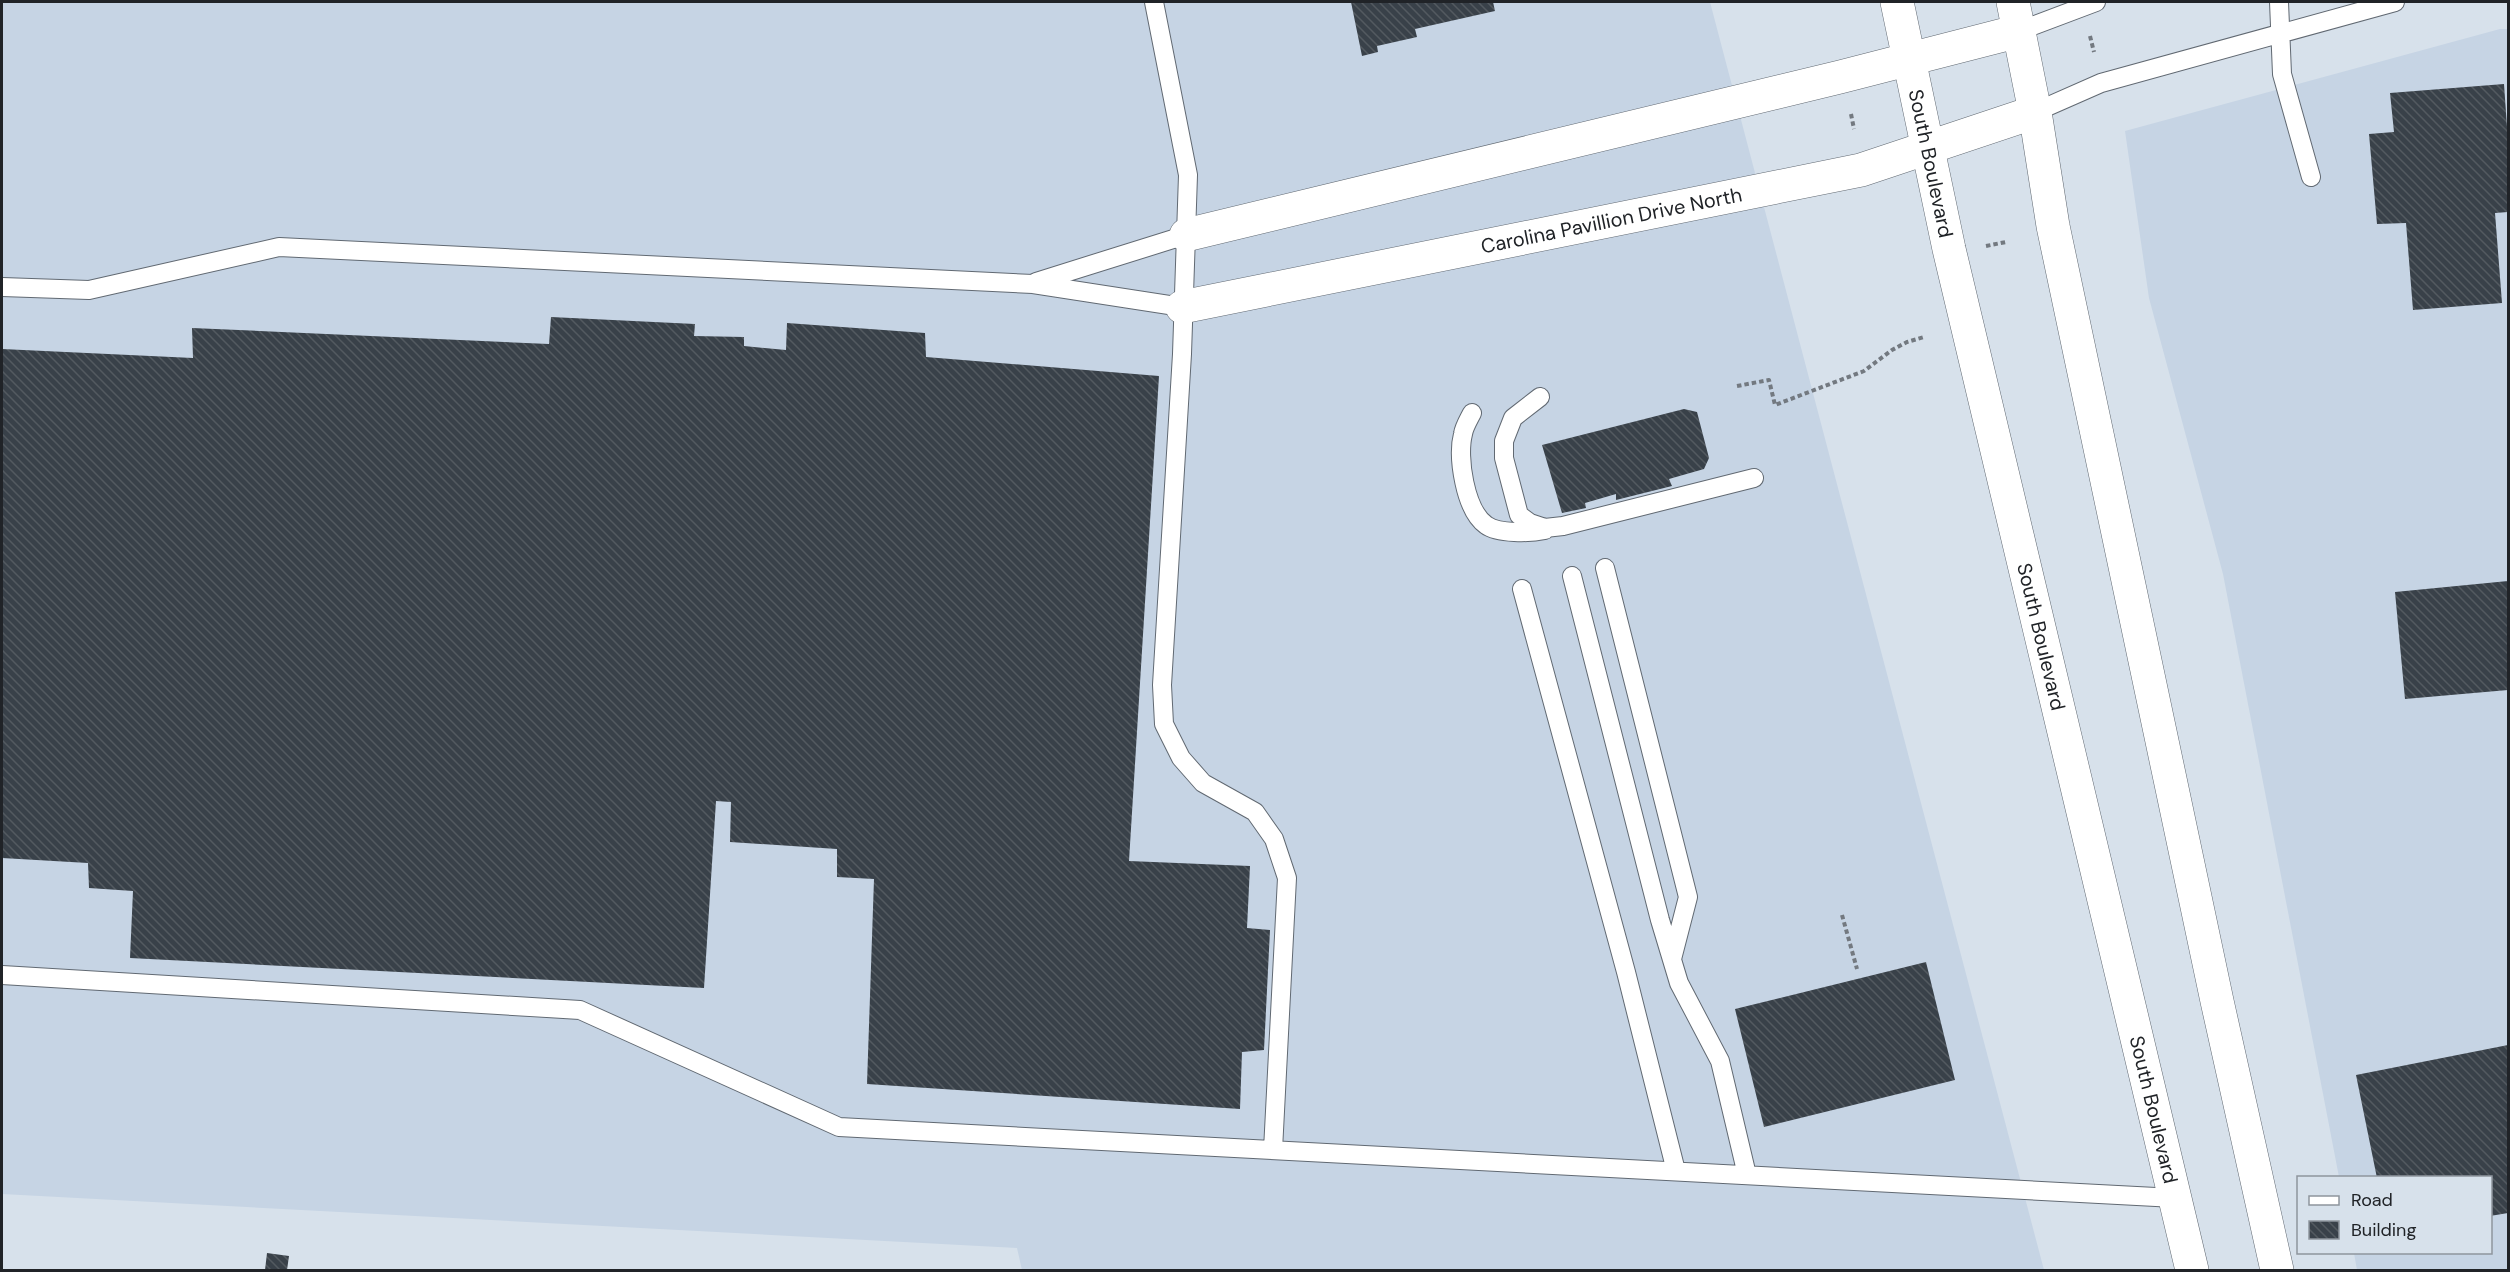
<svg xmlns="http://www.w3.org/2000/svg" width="2510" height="1272" font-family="'DM Sans',sans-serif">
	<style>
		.built { fill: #c6d4e4 }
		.building { fill: url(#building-back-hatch) }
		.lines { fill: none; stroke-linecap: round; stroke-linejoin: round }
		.service-casing { stroke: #616972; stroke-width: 20 }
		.minor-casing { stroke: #616972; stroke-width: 34 }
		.secondary-casing { stroke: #616972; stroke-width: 34 }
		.path { stroke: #737980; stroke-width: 4; stroke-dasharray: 4.5 3; stroke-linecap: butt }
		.service { stroke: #fff; stroke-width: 18 }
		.minor { stroke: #fff; stroke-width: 33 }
		.secondary { stroke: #fff; stroke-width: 33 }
		.labels { text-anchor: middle; stroke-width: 6; stroke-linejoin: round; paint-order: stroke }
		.street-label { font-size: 20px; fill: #202327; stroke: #d7e1eb }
	</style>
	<defs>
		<pattern id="building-back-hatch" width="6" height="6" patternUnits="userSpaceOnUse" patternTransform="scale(1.5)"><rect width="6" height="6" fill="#394149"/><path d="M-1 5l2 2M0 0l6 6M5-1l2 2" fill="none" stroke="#535a60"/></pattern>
	</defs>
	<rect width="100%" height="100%" fill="#d7e1eb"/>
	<path class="built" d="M2,2H1710L2044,1270H1022L1017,1248L2,1194Z
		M2500,29H2508V1270H2357L2354,1253L2490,1252V1178L2339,1177L2223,574L2149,298L2125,131Z"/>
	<path class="building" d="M1351,2H1493L1495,11L1415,29L1417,37L1377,46L1378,52L1362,56Z
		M2504,84L2508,141V212L2495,213L2502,303L2413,310L2406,223L2377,224L2369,134L2394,132L2390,93Z
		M551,317L695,324L694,336L744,337V346L786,350L787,323L925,333L926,357L1159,376L1129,861L1250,866L1247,928L1270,930L1264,1050L1242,1052L1240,1109L867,1084L874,879L837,877V849L730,842L731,802L716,801L704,988L130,958L133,891L89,888L88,863L2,858V349L193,358L192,328L549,344Z
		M1684,409L1697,412L1709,458L1704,469L1669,479L1672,486L1616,500V494L1585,503L1586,508L1562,513L1542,445Z
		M2508,581V690L2405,699L2395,592Z
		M1926,962L1955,1080L1764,1127L1735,1009Z
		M2508,1045V1213L2490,1216V1178H2377L2356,1075Z
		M267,1253L289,1256L287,1270H265Z"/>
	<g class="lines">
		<defs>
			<path id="service" d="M1154,2L1188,175L1182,354L1162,685L1164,724L1181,758L1203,783L1255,812L1274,839L1287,878L1273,1150
				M2279,2L2282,74L2311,177
				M2019,31L2096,2
				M2035,112L2101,83L2395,2
				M1036,282L1186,235
				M2,287L89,290L279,247L1033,284L1182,307
				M1540,397L1513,418L1504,441V458L1519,515L1530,523L1545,528L1563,526L1754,478
				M1472,413C1469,419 1464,427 1463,434C1457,457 1465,510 1486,525C1498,534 1530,533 1545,530
				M1605,568L1688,897L1672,959
				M1572,576L1660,920L1679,983L1720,1061L1747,1175
				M1522,589L1626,972L1676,1171
				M2,975L580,1010L839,1127L2175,1198"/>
			<g id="minor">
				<path d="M1186,235L1840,77L2019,31"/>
				<path id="s1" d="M1182,307L1861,170L2035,112"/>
			</g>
			<g id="secondary">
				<path id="s2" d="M1897,2L1949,249L2192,1270"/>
				<path d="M2013,2L2035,112L2053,226L2217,1001L2277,1270"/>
			</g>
		</defs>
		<use href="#service" class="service-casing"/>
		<use href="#minor" class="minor-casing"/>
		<use href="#secondary" class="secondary-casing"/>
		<path class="path" d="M2090,36L2094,52
			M1851,114L1854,129
			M1986,246L2006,242
			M1737,386L1769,380L1775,405L1864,371L1892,350L1907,342L1924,337
			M1842,915L1857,969"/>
		<use href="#service" class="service"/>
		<use href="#minor" class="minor"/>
		<use href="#secondary" class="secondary"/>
	</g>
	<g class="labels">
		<g class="street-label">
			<text dy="7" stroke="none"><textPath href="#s2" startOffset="165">South Boulevard</textPath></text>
			<text dy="7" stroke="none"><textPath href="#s1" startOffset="438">Carolina Pavillion Drive North</textPath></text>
			<text dy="7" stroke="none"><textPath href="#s2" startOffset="651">South Boulevard</textPath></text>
			<text dy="7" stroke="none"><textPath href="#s2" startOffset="1137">South Boulevard</textPath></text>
		</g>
	</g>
	<rect width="2510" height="1272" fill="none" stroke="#202327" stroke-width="6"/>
	<rect x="2297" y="1176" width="195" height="78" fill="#d7e1eb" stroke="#8e959d" stroke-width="1.5"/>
	<rect x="2309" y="1196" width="30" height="9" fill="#ffffff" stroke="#8e959d" stroke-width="1.5"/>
	<text x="2351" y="1206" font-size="18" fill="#202327">Road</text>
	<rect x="2309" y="1221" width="30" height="18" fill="url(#building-back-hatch)" stroke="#8e959d" stroke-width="1.5"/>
	<text x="2351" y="1236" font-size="18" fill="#202327">Building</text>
</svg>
